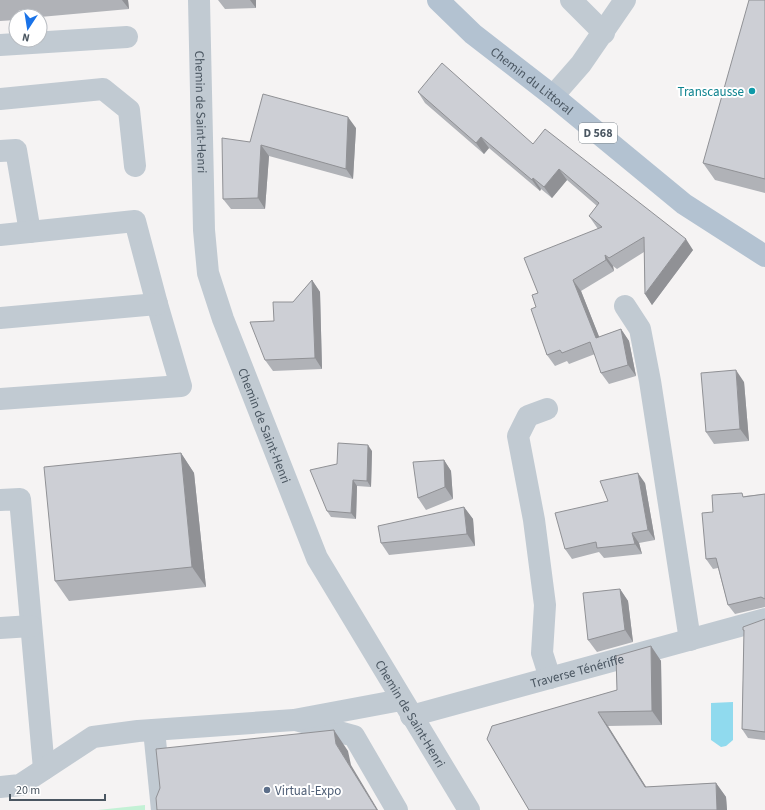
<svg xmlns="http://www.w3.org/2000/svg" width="765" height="810" font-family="'Source Sans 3',sans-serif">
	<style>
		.green { fill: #c3f1d5 }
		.water { fill: #90daee }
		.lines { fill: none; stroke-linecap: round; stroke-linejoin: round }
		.minor { stroke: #c1cad2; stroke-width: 22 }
		.major { stroke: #b3c2d1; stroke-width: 22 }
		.wall { fill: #b0b2b7 }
		.shaded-wall { fill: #909195 }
		.building { fill: #cdcfd5; stroke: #909195 }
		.culture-dot { fill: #0f9aa8; stroke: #fff; stroke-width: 1.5 }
		.service-dot { fill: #5c6f8a; stroke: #fff; stroke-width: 1.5 }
		.labels { text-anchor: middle; stroke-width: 4; stroke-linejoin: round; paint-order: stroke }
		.shield { fill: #fff; stroke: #808990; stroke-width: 1 }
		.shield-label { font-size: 12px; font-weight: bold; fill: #4a5661 }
		.street-label { font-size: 13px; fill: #4a5661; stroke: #fff }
		.culture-label { font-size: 13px; fill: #0d838f; stroke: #fff; text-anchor: end }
		.service-label { font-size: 13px; fill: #4e5e75; stroke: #fff; text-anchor: start }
	</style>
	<rect width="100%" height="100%" fill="#f5f3f3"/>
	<path class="green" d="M145,805V810H98Z"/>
	<path class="water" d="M733,702V740L726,746L721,747L711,740V703Z"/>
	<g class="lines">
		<g class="minor">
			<path id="s1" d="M199,0L204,230L208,273L223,319L317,558L469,810"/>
			<path d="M571,0L604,33"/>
			<path d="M0,45L127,37"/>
			<path d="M553,96L581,64L625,0"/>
			<path d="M0,99L103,89L129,110L135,166"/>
			<path d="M0,151L16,150L30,232"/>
			<path d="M0,235L135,221L157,304L181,386L0,399"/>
			<path d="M625,306L640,329L650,381L690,640"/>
			<path d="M0,318L157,304"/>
			<path d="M547,409L528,416L518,436L534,520L545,605L542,653L550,678"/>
			<path d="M0,500L20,499L44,769"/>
			<path d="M0,628L31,626"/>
			<path id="s2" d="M411,716L765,619"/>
			<path d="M299,721L354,736L397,810"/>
			<path d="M154,730L162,810"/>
			<path d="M0,787L20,785L93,737L138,731L294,720L401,700"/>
		</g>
		<path class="major" id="s3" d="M438,0L473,34L553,96L684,204L765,256"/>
	</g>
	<path class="wall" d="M0,0H128L129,9L40,17V16H16V20L0,21Z
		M218,0H256V8L225,9Z
		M765,0V193L715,180L703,163Z
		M418,92L533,144L693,250L652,305L645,294L644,252L617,269L613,266L614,271L581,291L599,337L621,329L629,341L636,376L609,384L601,373L595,354L569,364L567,361L555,366L547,355L536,307L538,293L598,229L589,216L597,206L567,180L552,198L541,189L540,191L489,148L484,154L425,103Z
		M356,128L353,179L269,156L265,209H231L223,199L250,142Z
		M312,280L320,292L322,369L273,371L265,360L274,321L293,302Z
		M744,382L749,441L714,444L706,432Z
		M372,451L371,487L357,486L356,519L331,517L327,511L337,464Z
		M181,453L194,473L206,587L69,601L55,581Z
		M444,460L451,471L453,499L426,510L418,498Z
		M645,483L655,540L639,543L642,554L604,558L599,552L572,559L565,549L608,501Z
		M765,494V607L735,614L728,605L718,568L713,569L706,559L713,512L745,496Z
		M464,507L473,519L475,546L389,555L381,543Z
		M620,589L628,601L633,642L597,652L588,640Z
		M765,619V740L748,738L742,729L744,632L743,630Z
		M651,646L661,661L662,725L608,726L646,787L716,783L726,797L727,810H529L487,739L492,726L617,690L616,656Z"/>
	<path class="shaded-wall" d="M122,0H128L129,9Z
		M250,0H256V8Z
		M348,117L356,128L353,179L346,169Z
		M481,137L489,148L484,154L476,143Z
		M261,145L269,156L265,209L258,198Z
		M559,169L567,180L552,198L544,187Z
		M533,178L541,189L540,191L532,180Z
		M686,239L693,250L652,305L645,294Z
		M605,255L613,266L614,271L606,260Z
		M312,280L320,292L322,369L315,358Z
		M573,280L581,291L604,349L596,338Z
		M621,329L629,341L636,376L628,365Z
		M736,370L744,382L749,441L740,429Z
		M368,445L372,451L371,487L367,481Z
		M181,453L194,473L206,587L192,567Z
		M444,460L451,471L453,499L445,487Z
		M638,473L645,483L655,540L648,530Z
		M353,480L357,486L356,519L351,513Z
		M464,507L473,519L475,546L467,534Z
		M632,533L639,543L642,554L635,544Z
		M620,589L628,601L633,642L625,630Z
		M651,646L661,661L662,725L652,711Z
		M598,712L608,726L655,801L645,787Z
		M334,730L348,751L351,765L378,810H377L336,744Z
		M716,783L726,797L727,810H717Z"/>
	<path class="building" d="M749,0H765V179L703,163Z
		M442,63L533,144L545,129L686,239L645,294L644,237L609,258L605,255L606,260L573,280L596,338L621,329L628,365L601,373L590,342L562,353L560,350L547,355L531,309L536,307L532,295L538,293L524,258L602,227L589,216L599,203L559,169L544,187L533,178L532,180L481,137L476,143L418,92Z
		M263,94L348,117L346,169L261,145L258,198L223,199L222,138L250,142Z
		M312,280L315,358L265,360L250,322L274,321L273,302H293Z
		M736,370L740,429L706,432L701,373Z
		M338,443L368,445L367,481L353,480L351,513L327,511L310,470L337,464Z
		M181,453L192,567L55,581L44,467Z
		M444,460L445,487L418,498L413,462Z
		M638,473L648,530L632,533L635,544L597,548L596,542L565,549L555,513L608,501L600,481Z
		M742,493L743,497L765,494V599L761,597L728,605L716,558L706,559L702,513L713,512L712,495Z
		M464,507L467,534L381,543L378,526Z
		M620,589L625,630L588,640L583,593Z
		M765,619V732L742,729L744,630H743V627Z
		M651,646L652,711L598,712L645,787L716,783L717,810H529L487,739L492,726L617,690L616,656Z
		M334,730L336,744L377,810H157L156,798L160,788L156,749Z"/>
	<circle class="culture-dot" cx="752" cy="91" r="4"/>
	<circle class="service-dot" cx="267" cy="790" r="4"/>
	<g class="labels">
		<rect class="shield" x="579" y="123" width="38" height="20" rx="3"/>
		<g class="shield-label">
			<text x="598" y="137">D 568</text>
		</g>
		<g class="street-label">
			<text dy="5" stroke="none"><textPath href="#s3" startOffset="124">Chemin du Littoral</textPath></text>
			<text dy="5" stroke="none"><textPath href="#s1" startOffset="112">Chemin de Saint-Henri</textPath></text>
			<text dy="5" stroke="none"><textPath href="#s1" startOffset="436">Chemin de Saint-Henri</textPath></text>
			<text dy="5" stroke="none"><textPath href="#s2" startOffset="172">Traverse Ténériffe</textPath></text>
			<text dy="5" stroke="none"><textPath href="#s1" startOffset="760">Chemin de Saint-Henri</textPath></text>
		</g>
		<g class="culture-label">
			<text x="744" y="96">Transcausse</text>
		</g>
		<g class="service-label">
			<text x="275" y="795">Virtual-Expo</text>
		</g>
	</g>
	<g transform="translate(28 28) rotate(192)"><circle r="19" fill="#ffffff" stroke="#b7bbc0"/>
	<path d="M0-3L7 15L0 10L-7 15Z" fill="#1a73e8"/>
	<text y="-6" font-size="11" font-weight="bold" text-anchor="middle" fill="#4a5661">N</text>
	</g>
	<path d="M10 794v6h95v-6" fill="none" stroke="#4a5661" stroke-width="2"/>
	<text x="16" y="794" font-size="12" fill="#4a5661" stroke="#ffffff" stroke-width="3" paint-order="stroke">20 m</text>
</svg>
